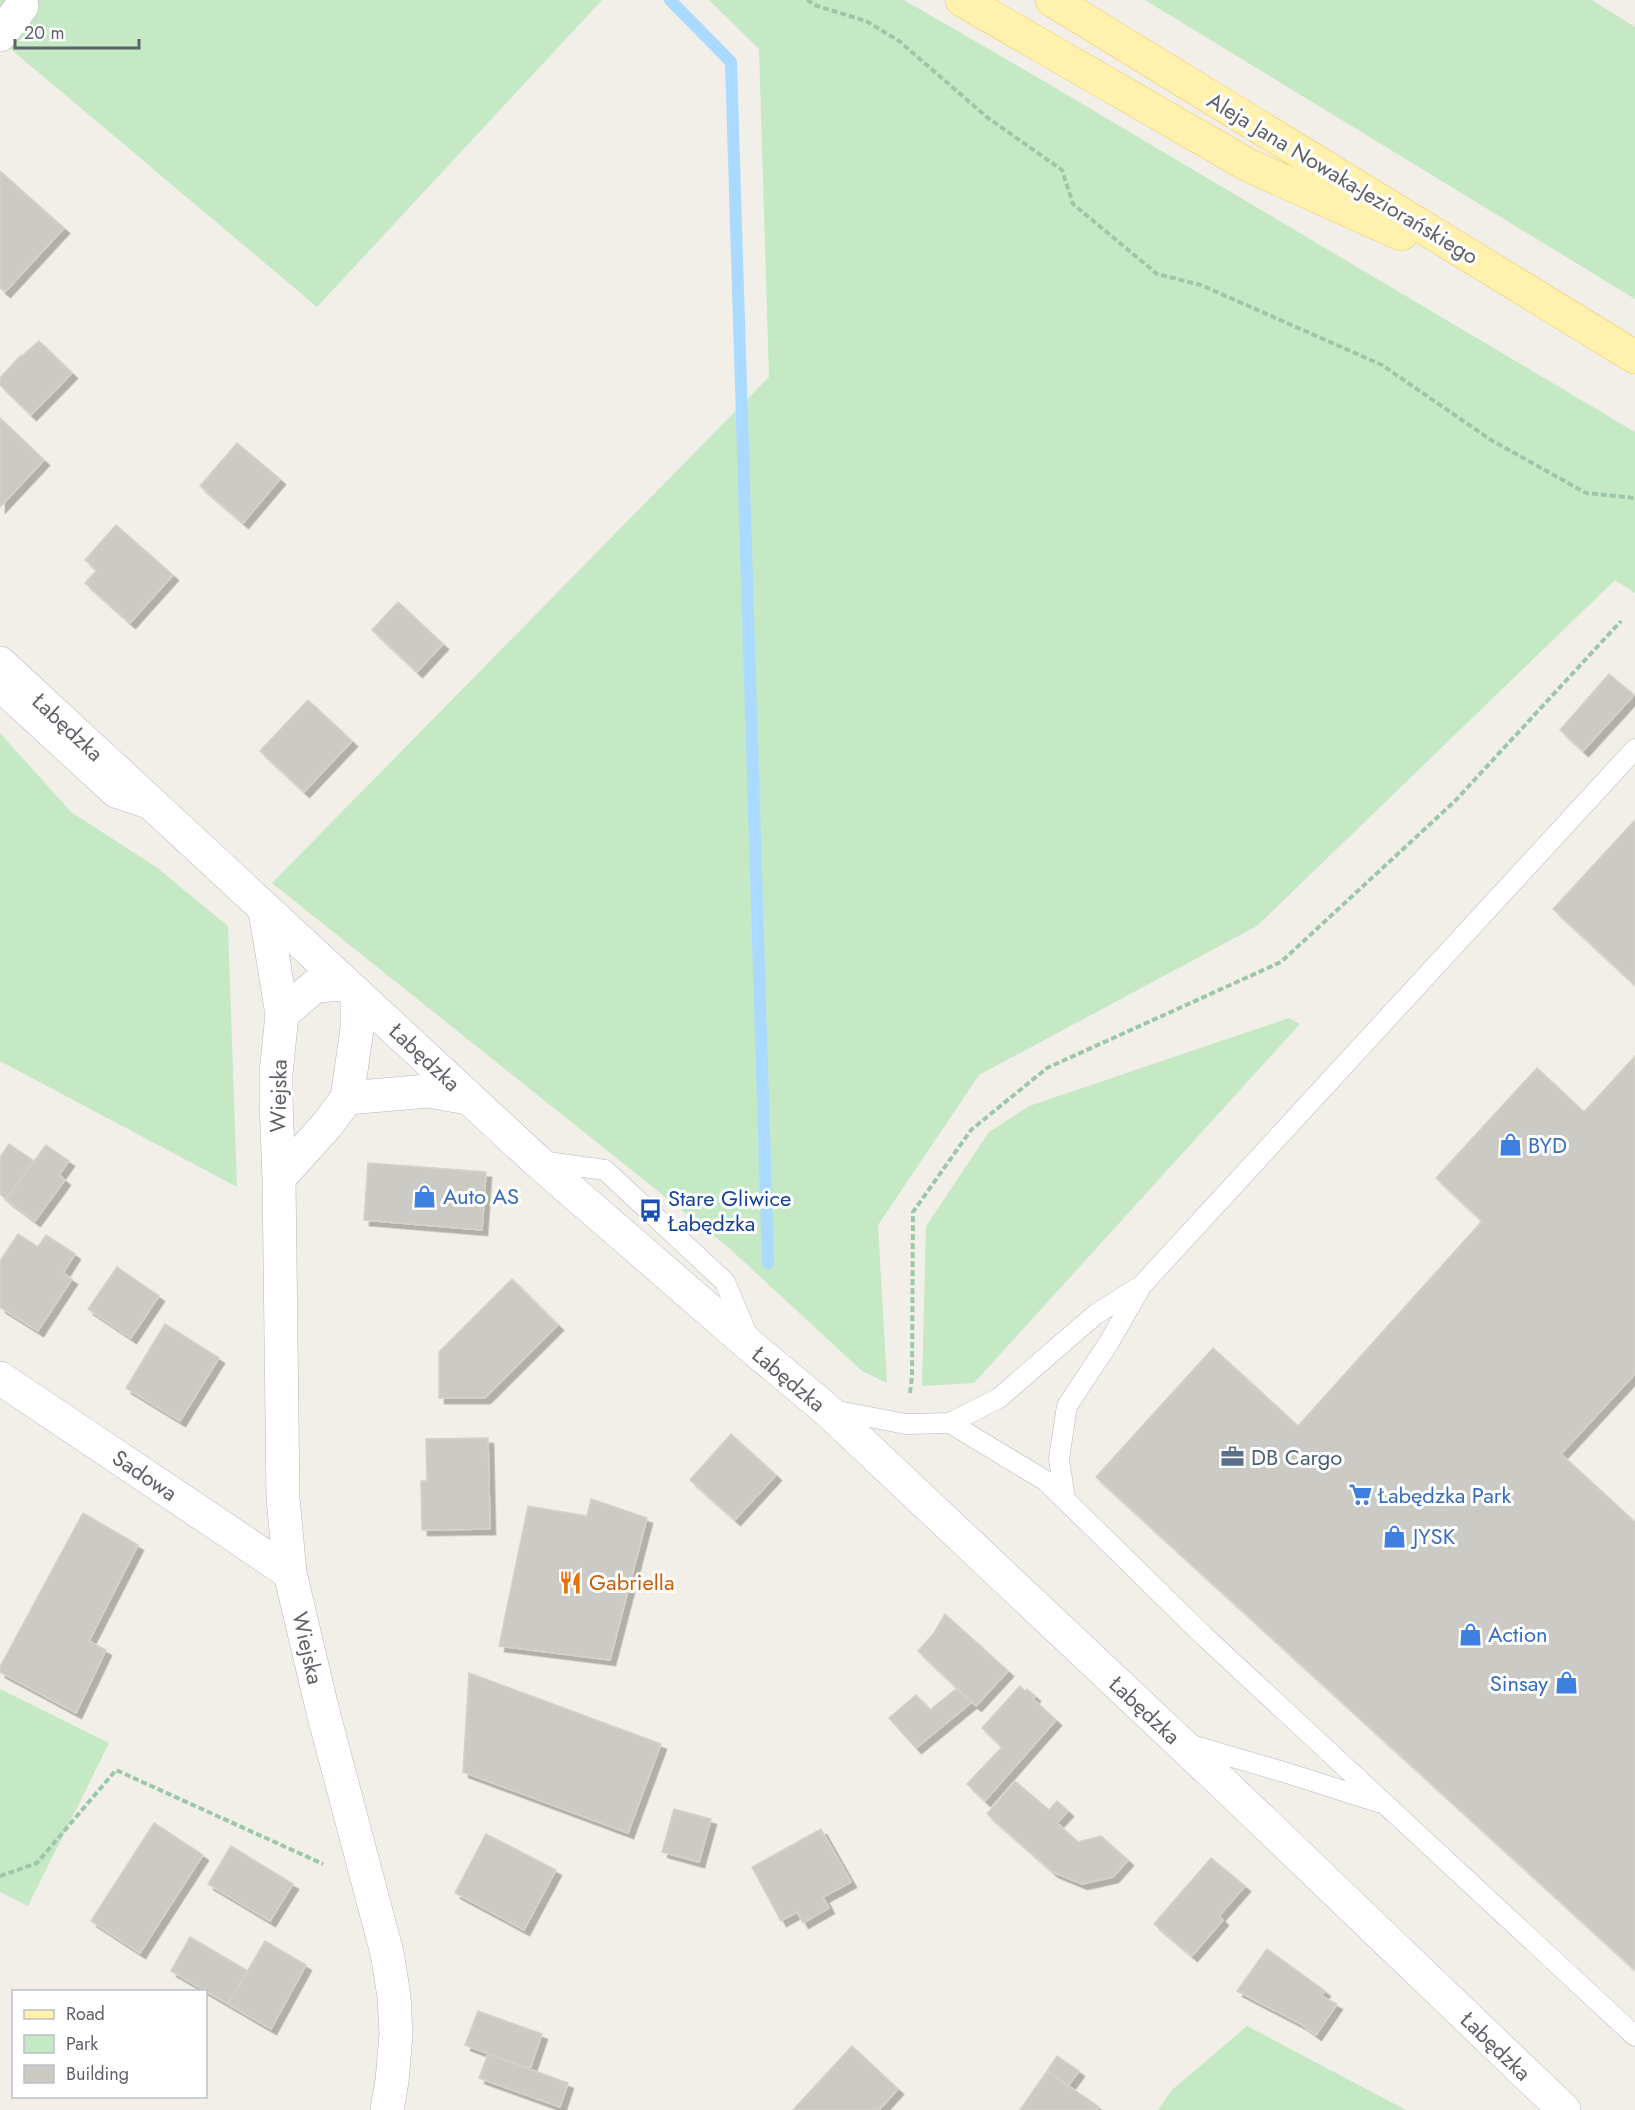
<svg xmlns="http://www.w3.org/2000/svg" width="1635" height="2110" font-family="Jost,sans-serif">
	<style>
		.green { fill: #c5e8c5 }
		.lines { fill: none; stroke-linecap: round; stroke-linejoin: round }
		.stream { stroke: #aadaff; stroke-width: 12 }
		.building { fill: #cccac5; stroke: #d6d1c6; stroke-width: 1.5; filter: url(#shadow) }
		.service-casing { stroke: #b5b8bc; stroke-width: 21 }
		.minor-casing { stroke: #b5b8bc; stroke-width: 34 }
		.tertiary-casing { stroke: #b5b8bc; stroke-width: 34 }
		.primary-casing { stroke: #f2c960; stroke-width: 34 }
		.path { stroke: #9cc7a9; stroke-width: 4; stroke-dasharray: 6 3; stroke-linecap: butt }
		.service { stroke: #fff; stroke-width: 20 }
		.minor { stroke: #fff; stroke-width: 33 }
		.tertiary { stroke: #fff; stroke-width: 33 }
		.primary { stroke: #fff2af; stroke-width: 33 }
		.labels { text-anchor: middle; stroke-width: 6; stroke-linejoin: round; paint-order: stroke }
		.street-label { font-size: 22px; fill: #5f6368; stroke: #fff }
		.shop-label { font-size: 22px; fill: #366cbe; stroke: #fff; text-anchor: start }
		.transit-label { font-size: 22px; fill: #164399; stroke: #fff; text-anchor: start }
		.service-label { font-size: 22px; fill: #4e5e75; stroke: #fff; text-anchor: start }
		.food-label { font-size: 22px; fill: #c56008; stroke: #fff; text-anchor: start }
	</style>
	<defs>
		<filter id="shadow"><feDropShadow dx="5.5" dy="5.5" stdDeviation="0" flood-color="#0004"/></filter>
	</defs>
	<rect width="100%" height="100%" fill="#f1efe8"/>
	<path class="green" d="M0,0H602L317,307L0,40Z
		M709,0H904L1042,80L1635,432V593L1615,580L1257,926L979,1075L878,1225L887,1383L862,1371L728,1247L272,883L769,377L759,49Z
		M1145,0H1592L1635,27V299Z
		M0,733L71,812L156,867L228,926L237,1187L0,1061Z
		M1289,1018L1300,1024L974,1383L922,1386L926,1226L989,1132L1029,1106Z
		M0,1689L109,1743L28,1906L0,1892Z
		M1247,2026L1406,2110H1158L1172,2090Z"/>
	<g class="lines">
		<path class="stream" d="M670,0L731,62L768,1263"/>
	</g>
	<path class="building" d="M0,171L64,228L5,292L0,288Z
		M39,341L72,373L31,415L0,385V378L21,355L22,356Z
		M0,418L44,460L0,507Z
		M237,443L280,479L243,523L200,486Z
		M116,525L173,575L130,623L85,583L97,570L85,560Z
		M398,602L443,644L417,672L372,630Z
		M1609,674L1634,695L1583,751L1560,730Z
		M308,700L352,741L304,792L260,751Z
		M1635,820V985L1553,909Z
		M1635,1056V1374L1561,1454L1635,1522V1970L1096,1477L1213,1348L1298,1426L1482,1221L1436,1178L1537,1068L1584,1112Z
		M9,1144L34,1161L6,1199L0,1194V1157Z
		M46,1145L69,1161L59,1175L65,1180L35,1221L6,1199Z
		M368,1163L486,1172L482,1230L364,1220Z
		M18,1234L38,1247L46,1235L75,1254L63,1273L72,1279L38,1331L0,1307V1261Z
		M117,1267L159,1296L131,1338L88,1309Z
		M512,1279L558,1325L485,1398H439V1352Z
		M165,1324L219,1358L180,1421L126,1388Z
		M731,1434L776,1475L735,1520L690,1480Z
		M488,1438L490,1529L422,1530L421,1481H427L426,1439Z
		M591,1499L647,1518L610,1660L499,1646L528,1506L587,1516Z
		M83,1513L138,1545L89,1641L106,1650L76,1713L0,1672V1667Z
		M945,1614L1008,1671L976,1706L918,1651L934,1633Z
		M469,1673L661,1744L628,1833L463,1772Z
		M1020,1686L1025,1691L1027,1689L1035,1696L1033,1699L1056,1720L985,1801L967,1784L1002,1747L982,1728Z
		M956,1689L972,1702L916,1748L889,1718L916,1695L930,1710Z
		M1015,1781L1049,1810L1057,1801L1068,1811L1057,1823L1078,1842L1101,1836L1128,1860L1113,1877L1082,1884L1053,1872L987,1814Z
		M674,1809L711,1819L699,1862L662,1852Z
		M154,1823L203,1855L140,1953L91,1921Z
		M821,1829L851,1882L823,1897L829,1908L803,1923L797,1912L781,1921L752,1867Z
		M486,1834L556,1870L524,1930L455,1893Z
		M231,1846L293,1884L270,1921L208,1884Z
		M1211,1858L1245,1886L1219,1916L1223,1920L1192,1956L1154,1924Z
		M190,1937L248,1971L228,2004L171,1971Z
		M265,1941L306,1965L271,2029L228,2004Z
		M1267,1949L1325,1991L1321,1996L1337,2004L1316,2035L1301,2024L1237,1991Z
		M478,2011L542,2034L530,2069L465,2045Z
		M852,2046L898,2089L879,2110H793Z
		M488,2054L568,2083L560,2107L479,2078Z
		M1057,2056L1079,2071L1068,2086L1047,2071Z
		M1047,2071L1099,2107L1097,2110H1020Z"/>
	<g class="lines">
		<defs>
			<path id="service" d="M0,693L113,797L149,809
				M540,1161L605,1170L725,1282L749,1339
				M832,1410L906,1424L950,1423L999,1398L1096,1314L1137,1288
				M950,1423L1046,1481L1204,1636L1635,2036
				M1065,1499L1059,1459L1067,1406L1108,1344L1142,1285L1635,749
				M1188,1744L1287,1773L1378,1802"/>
			<path id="minor" d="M0,35L22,6
				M265,910L282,1014L276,1073V1100L279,1178L283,1498L290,1573L323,1712L387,1953L394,1996L396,2034L392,2081L387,2110
				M282,1014L315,986L346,984
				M347,1098L428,1091L468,1098
				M279,1178L327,1125L347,1098L357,1029V995
				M0,1378L290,1573"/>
			<path id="tertiary" d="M0,663L536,1160L754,1349L826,1409L1226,1786L1564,2110"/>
			<path id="primary" d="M962,0L1248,165L1401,234
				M1052,0L1635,357"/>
		</defs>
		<use href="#service" class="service-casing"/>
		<use href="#minor" class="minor-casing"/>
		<use href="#tertiary" class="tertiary-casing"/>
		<use href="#primary" class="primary-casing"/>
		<path class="path" d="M807,0L817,6L866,21L899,41L988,118L1062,170L1073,204L1157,274L1201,285L1382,365L1491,440L1586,493L1635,498
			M910,1393L912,1376L913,1212L971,1130L1047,1068L1281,962L1455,801L1621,621
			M0,1876L37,1863L116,1770L323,1864"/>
		<use href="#service" class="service"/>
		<use href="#minor" class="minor"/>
		<use href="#tertiary" class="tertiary"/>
		<use href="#primary" class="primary"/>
	</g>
	<defs>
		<symbol id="shop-bare" viewBox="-9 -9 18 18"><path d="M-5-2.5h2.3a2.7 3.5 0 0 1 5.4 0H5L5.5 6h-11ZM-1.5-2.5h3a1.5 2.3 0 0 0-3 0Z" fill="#3f7fe0" stroke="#fff" stroke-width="2.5" paint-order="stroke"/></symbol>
		<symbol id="bus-bare" viewBox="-9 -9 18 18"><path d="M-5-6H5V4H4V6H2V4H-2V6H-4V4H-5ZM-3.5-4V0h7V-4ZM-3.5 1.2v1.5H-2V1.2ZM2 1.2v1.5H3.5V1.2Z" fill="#1a4fb4" stroke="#fff" stroke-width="2.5" paint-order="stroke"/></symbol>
		<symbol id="office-bare" viewBox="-9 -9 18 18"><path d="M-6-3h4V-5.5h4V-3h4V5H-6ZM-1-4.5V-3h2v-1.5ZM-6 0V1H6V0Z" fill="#5c6f8a" stroke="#fff" stroke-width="2.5" paint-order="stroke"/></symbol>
		<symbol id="supermarket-bare" viewBox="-9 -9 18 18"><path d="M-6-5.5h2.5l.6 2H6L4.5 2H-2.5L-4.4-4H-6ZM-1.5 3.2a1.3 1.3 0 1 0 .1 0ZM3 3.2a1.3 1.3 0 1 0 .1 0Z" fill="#3f7fe0" stroke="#fff" stroke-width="2.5" paint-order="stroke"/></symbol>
		<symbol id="restaurant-bare" viewBox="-9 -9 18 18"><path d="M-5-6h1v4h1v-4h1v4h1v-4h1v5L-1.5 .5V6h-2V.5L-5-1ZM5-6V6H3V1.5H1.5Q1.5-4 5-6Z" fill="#e8710a" stroke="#fff" stroke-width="2.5" paint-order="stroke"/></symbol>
	</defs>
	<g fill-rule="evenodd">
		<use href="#shop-bare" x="1494" y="1128" width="33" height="33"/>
		<use href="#shop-bare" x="408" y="1180" width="33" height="33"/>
		<use href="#bus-bare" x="634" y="1194" width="33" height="33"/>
		<use href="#office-bare" x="1216" y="1440" width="33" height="33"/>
		<use href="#supermarket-bare" x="1344" y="1478" width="33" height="33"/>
		<use href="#shop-bare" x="1378" y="1520" width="33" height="33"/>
		<use href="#restaurant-bare" x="554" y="1566" width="33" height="33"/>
		<use href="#shop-bare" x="1454" y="1618" width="33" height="33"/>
		<use href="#shop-bare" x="1550" y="1666" width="33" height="33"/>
	</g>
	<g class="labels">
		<g class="street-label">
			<text transform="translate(1343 178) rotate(31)" y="8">Aleja Jana Nowaka-Jeziorańskiego</text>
			<text transform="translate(68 727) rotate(43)" y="8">Łabędzka</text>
			<text transform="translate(425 1057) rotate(43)" y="8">Łabędzka</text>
			<text transform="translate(278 1096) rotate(-89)" y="8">Wiejska</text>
			<text transform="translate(789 1379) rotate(40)" y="8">Łabędzka</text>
			<text transform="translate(145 1475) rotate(34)" y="8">Sadowa</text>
			<text transform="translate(308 1648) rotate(77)" y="8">Wiejska</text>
			<text transform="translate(1145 1710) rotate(43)" y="8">Łabędzka</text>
			<text transform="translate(1496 2046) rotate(44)" y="8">Łabędzka</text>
		</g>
		<g class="shop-label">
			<text x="1528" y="1153">BYD</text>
			<text x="443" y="1204">Auto AS</text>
			<text x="1378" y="1503">Łabędzka Park</text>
			<text x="1413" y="1544">JYSK</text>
			<text x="1488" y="1642">Action</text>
			<text x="1548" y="1691" text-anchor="end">Sinsay</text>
		</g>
		<g class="transit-label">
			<text x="668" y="1206">Stare Gliwice<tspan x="668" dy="25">Łabędzka</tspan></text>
		</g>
		<g class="service-label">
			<text x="1251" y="1465">DB Cargo</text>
		</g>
		<g class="food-label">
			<text x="589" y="1590">Gabriella</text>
		</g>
	</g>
	<rect x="12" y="1990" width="195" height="108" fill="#ffffff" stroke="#bfc1c3" stroke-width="1.5"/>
	<rect x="24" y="2010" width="30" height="9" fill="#fff2af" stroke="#bfc1c3" stroke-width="1.5"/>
	<text x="66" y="2020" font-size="18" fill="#5f6368">Road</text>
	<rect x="24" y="2035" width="30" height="18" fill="#c5e8c5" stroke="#bfc1c3" stroke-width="1.5"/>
	<text x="66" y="2050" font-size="18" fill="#5f6368">Park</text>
	<rect x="24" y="2065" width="30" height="18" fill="#cccac5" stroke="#bfc1c3" stroke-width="1.5"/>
	<text x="66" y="2080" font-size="18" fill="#5f6368">Building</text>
	<path d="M15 39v9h124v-9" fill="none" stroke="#5f6368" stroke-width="3"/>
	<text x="24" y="39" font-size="18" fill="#5f6368" stroke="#ffffff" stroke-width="4.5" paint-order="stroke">20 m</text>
</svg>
